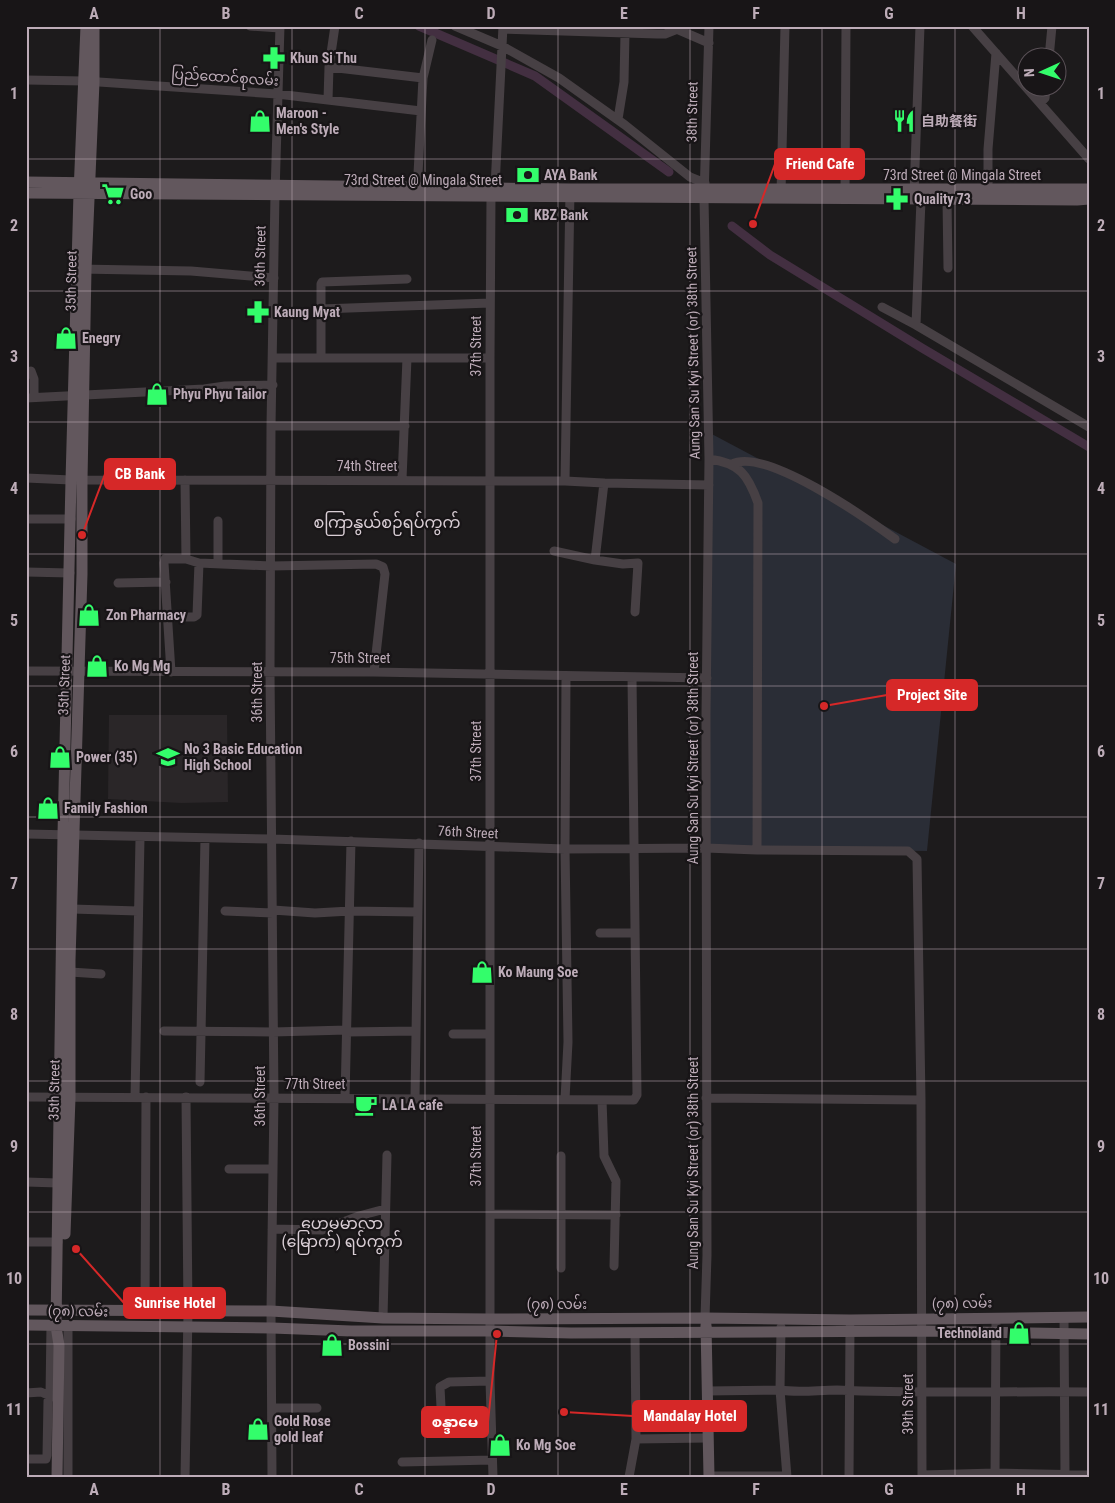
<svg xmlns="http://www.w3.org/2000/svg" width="1115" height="1503" font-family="'Roboto Condensed','Noto Sans SC','Noto Sans Myanmar',sans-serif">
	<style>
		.built { fill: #2a2628 }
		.green { fill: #2a2d36 }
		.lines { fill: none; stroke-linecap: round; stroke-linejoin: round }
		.canal { stroke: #432f41; stroke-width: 9 }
		.minor { stroke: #474044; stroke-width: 9 }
		.major { stroke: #62575d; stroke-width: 11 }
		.grid { fill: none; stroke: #bdacb8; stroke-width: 1; stroke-opacity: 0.55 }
		.labels { text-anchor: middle; stroke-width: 4.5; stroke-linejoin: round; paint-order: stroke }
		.poi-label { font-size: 14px; font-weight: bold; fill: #bdacb8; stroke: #181517; text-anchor: start }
		.street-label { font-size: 14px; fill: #bdacb8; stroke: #181517 }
		.quarter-label { font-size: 16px; fill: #d9ced5; stroke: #181517 }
		.leader { fill: none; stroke: #d62828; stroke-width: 2 }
		.callout-dot { fill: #d62828; stroke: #181517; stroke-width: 2 }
		.callout { fill: #d62828; stroke: #d62828; stroke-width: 2 }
		.callout-label { font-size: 15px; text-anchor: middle; font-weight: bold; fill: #fff }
		.neatline { fill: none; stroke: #bdacb8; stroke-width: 2 }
		.grid-label { font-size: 16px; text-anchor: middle; font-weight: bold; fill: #bdacb8 }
	</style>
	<rect width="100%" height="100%" fill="#1d1b1c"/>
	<path class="built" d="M109,715H227L228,802L181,803L108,799Z"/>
	<path class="green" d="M708,432L956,564L927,851L706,848Z"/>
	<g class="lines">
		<path class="canal" d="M419,26L535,76L669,172
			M732,226L770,255L922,348L1089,447"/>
		<path class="minor" d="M250,26L280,28
			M455,26L502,46L559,78L625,125L690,177L705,183
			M972,26L1089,159
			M672,27L709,43
			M503,29L657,34H665L675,30
			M1049,58L1052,26
			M329,67L335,26
			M26,80L84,81L277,94L421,111
			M328,100L329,67L423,78
			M1040,103L1045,98L1046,88
			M618,119L624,82L625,33
			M417,193L423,78L432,40
			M781,193L785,26
			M845,193L846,26
			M914,194L920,26
			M988,195V149L996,53
			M947,200L948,268
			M79,269L191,271L274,278
			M882,307L916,325L1089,427
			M321,309L490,303
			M916,325L921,200
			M273,358H490
			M321,358V284L322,282L407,279
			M31,371L34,379V397
			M26,398L204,389L225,386L273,385
			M271,426H405
			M709,459C740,463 748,475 758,503L757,850
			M732,464C765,447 866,518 895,539
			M26,478L71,480L565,481L604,483L709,485
			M402,479L407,358
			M185,480L186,559
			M565,481L570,191
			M26,519H71
			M554,551L595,560L604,483
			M595,560L623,564L638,563L635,612
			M218,564V521
			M26,572L70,573
			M118,583L166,582
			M167,617H194L197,615L199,563
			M26,671L374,672L707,678
			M171,672L164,563L165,559H186L199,563L271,566L376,564L383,567L385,574L374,672
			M26,834L272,839L565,849L706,848L757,850L908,851L917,859L921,1100L922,1477
			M72,909L138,911
			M273,910L315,913L350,911L418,912
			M225,911L273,913
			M600,933H634
			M70,972L101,974
			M164,1031L273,1032L347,1030
			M347,1032L416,1031
			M453,1034H490
			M200,1082L205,838
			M26,1097L634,1100L637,1095L632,677
			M135,1097L140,838
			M345,1098L351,841
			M415,1098L419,843
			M706,1098L921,1100
			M565,1099L568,1042L565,849L566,676
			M602,1100L604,1156L616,1181L614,1266
			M561,1156V1268
			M229,1169H273
			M26,1182L58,1183
			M490,1214L616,1215
			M272,1229L322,1230L359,1216L385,1209
			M26,1242H58
			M145,1311L146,1097
			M1064,1317L1065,1477
			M383,1318L387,1155
			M705,1318L707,1255L706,715L709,459L704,198L709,26
			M68,1326V1477
			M781,1327L780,1390L787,1477
			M707,1391L780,1390C799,1393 818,1390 837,1390C921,1394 1005,1391 1089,1392
			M26,1393L41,1392L50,1396L48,1401L47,1455L46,1459H26
			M50,1396L51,1325
			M441,1407L440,1387L449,1382L490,1381
			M273,1408H317
			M636,1439L708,1438
			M402,1462L492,1460
			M922,1475L995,1473L1089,1475
			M709,1476H787
			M185,1477L188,1312L186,1097
			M272,1477L271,1311L274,1098L270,672L271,426L275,194L280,26
			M493,1477L490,1381V358L491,195L495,187L503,26
			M629,1477L636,1439L635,1333
			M849,1477L850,1327
			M995,1477L996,1318"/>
		<path class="major" d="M26,182L570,189H1089
			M26,193L1077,200L1089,199
			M65,1234L70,1098V960L82,574V480L86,270L94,82V26
			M26,1310L271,1311L383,1318L490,1319L705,1318L850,1320L1089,1317
			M26,1325L272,1328L351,1331H490L571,1333L922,1331L1089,1334
			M706,1325L709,1477
			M57,1477L59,1345L56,1326L63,834L71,480L79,193L86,26"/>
	</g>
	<path class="grid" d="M160,26V1477M292,26V1477M425,26V1477M558,26V1477M690,26V1477M822,26V1477M955,26V1477M26,159H1089M26,291H1089M26,422H1089M26,554H1089M26,686H1089M26,817H1089M26,949H1089M26,1081H1089M26,1212H1089M26,1344H1089"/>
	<defs>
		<symbol id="pharmacy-bare" viewBox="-9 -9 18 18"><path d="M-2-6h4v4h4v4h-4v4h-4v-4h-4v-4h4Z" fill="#33fd6b" stroke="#181517" stroke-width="2.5" paint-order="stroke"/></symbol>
		<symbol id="shop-bare" viewBox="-9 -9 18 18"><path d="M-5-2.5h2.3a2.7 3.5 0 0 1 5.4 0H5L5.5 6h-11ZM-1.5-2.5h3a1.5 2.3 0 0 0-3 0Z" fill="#33fd6b" stroke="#181517" stroke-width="2.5" paint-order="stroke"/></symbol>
		<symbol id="restaurant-bare" viewBox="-9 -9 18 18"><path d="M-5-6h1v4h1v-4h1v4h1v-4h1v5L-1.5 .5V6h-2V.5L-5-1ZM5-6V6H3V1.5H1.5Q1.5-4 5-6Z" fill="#33fd6b" stroke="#181517" stroke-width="2.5" paint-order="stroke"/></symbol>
		<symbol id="bank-bare" viewBox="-9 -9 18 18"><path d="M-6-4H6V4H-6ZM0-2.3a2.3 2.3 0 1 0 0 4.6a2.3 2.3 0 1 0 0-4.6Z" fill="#33fd6b" stroke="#181517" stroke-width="2.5" paint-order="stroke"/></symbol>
		<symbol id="supermarket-bare" viewBox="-9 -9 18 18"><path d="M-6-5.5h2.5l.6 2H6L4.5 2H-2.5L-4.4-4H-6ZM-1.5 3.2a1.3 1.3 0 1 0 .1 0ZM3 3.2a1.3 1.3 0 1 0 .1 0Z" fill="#33fd6b" stroke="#181517" stroke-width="2.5" paint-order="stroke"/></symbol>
		<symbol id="school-bare" viewBox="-9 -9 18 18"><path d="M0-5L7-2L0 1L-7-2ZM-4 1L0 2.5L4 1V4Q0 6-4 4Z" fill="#33fd6b" stroke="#181517" stroke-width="2.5" paint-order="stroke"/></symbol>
		<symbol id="cafe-bare" viewBox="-9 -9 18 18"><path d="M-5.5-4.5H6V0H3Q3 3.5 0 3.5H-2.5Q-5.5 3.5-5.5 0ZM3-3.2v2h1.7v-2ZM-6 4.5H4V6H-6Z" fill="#33fd6b" stroke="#181517" stroke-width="2.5" paint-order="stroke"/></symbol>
	</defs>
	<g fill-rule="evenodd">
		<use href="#pharmacy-bare" x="258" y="42" width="32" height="32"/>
		<use href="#shop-bare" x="244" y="105" width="32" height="32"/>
		<use href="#restaurant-bare" x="888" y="105" width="32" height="32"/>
		<use href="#bank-bare" x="512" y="159" width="32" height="32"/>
		<use href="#supermarket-bare" x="97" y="178" width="32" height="32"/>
		<use href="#pharmacy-bare" x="881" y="183" width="32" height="32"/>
		<use href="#bank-bare" x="501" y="199" width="32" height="32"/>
		<use href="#pharmacy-bare" x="242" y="296" width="32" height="32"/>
		<use href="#shop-bare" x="50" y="322" width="32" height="32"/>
		<use href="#shop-bare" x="141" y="378" width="32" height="32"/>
		<use href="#shop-bare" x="73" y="599" width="32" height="32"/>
		<use href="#shop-bare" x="81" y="650" width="32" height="32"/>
		<use href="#shop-bare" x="44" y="741" width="32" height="32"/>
		<use href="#school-bare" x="152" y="741" width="32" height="32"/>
		<use href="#shop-bare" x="32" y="792" width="32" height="32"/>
		<use href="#shop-bare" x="466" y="956" width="32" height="32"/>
		<use href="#cafe-bare" x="350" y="1089" width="32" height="32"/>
		<use href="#shop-bare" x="1003" y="1317" width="32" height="32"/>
		<use href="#shop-bare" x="316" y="1329" width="32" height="32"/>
		<use href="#shop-bare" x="242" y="1413" width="32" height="32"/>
		<use href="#shop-bare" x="484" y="1429" width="32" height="32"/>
	</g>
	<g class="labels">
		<g class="poi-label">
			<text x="290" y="63">Khun Si Thu</text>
			<text x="276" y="118">Maroon -<tspan x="276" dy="16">Men's Style</tspan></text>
			<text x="921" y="126">自助餐街</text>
			<text x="544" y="180">AYA Bank</text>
			<text x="130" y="199">Goo</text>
			<text x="914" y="204">Quality 73</text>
			<text x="534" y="220">KBZ Bank</text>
			<text x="274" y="317">Kaung Myat</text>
			<text x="82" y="343">Enegry</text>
			<text x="173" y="399">Phyu Phyu Tailor</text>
			<text x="106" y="620">Zon Pharmacy</text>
			<text x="114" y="671">Ko Mg Mg</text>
			<text x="184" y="754">No 3 Basic Education<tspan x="184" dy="16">High School</tspan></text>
			<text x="76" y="762">Power (35)</text>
			<text x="64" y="813">Family Fashion</text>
			<text x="498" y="977">Ko Maung Soe</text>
			<text x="382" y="1110">LA LA cafe</text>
			<text x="1002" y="1338" text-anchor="end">Technoland</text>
			<text x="348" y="1350">Bossini</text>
			<text x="274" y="1426">Gold Rose<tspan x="274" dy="16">gold leaf</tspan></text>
			<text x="516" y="1450">Ko Mg Soe</text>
		</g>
		<g class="street-label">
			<text transform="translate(225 77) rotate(4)" y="5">ပြည်ထောင်စုလမ်း</text>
			<text transform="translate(692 112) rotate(-89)" y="5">38th Street</text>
			<text x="962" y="180">73rd Street @ Mingala Street</text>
			<text x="423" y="185">73rd Street @ Mingala Street</text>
			<text transform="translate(260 256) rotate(-89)" y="5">36th Street</text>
			<text transform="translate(71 281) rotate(-89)" y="5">35th Street</text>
			<text transform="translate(476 346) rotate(-90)" y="5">37th Street</text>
			<text transform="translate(693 353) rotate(-91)" y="5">Aung San Su Kyi Street (or) 38th Street</text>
			<text x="367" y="471">74th Street</text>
			<text x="360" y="663">75th Street</text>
			<text transform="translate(64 685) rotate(-88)" y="5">35th Street</text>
			<text transform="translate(257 692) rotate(-90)" y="5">36th Street</text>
			<text transform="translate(476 751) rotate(-90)" y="5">37th Street</text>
			<text transform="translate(693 758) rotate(-90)" y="5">Aung San Su Kyi Street (or) 38th Street</text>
			<text transform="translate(468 832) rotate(3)" y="5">76th Street</text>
			<text x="315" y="1089">77th Street</text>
			<text transform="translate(54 1090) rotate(-89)" y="5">35th Street</text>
			<text transform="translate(260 1096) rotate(-90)" y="5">36th Street</text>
			<text transform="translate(476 1156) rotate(-90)" y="5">37th Street</text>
			<text transform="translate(693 1163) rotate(-90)" y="5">Aung San Su Kyi Street (or) 38th Street</text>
			<text transform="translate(962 1303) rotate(-1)" y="5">(၇၈) လမ်း</text>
			<text x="557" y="1309">(၇၈) လမ်း</text>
			<text transform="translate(78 1311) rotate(1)" y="5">(၇၈) လမ်း</text>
			<text transform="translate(908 1404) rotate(-90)" y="5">39th Street</text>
		</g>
		<g class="quarter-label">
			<text x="387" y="528">စကြာနွယ်စဉ်ရပ်ကွက်</text>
			<text x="342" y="1229">ဟေမမာလာ<tspan x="342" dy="18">(မြောက်) ရပ်ကွက်</tspan></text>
		</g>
	</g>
	<path class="leader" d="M753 224L775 164M82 535L105 474M824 706L887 695M76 1249L124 1303M564 1412L633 1416M497 1334L488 1422"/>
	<g class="callout-dot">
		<circle cx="753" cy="224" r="5"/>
		<circle cx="82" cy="535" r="5"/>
		<circle cx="824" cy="706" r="5"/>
		<circle cx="76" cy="1249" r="5"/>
		<circle cx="564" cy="1412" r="5"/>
		<circle cx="497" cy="1334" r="5"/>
	</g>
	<g class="callout">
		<rect x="775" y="149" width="89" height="30" rx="5"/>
		<rect x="105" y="459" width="70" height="30" rx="5"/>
		<rect x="887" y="680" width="90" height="30" rx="5"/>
		<rect x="124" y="1288" width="101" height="30" rx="5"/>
		<rect x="633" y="1401" width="113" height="30" rx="5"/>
		<rect x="422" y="1407" width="66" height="30" rx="5"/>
	</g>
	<g class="callout-label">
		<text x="820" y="169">Friend Cafe</text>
		<text x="140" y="479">CB Bank</text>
		<text x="932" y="700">Project Site</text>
		<text x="175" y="1308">Sunrise Hotel</text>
		<text x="690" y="1421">Mandalay Hotel</text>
		<text x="455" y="1427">စန္ဒာမေ</text>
	</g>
	<rect width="1115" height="1503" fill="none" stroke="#181517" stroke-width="55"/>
	<g transform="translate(1042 72) rotate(267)"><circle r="24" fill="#181517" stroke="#5a5157"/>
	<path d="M0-4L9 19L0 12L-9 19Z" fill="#33fd6b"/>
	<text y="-8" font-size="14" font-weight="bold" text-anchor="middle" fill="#bdacb8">N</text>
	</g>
	<rect x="28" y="28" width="1060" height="1448" class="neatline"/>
	<g class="grid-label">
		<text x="94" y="19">A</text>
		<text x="226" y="19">B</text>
		<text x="359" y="19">C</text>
		<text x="491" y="19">D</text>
		<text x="624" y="19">E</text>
		<text x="756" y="19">F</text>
		<text x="889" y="19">G</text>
		<text x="1021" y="19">H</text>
		<text x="14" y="99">1</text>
		<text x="1101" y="99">1</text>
		<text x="14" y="231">2</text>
		<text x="1101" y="231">2</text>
		<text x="14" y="362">3</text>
		<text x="1101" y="362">3</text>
		<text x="14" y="494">4</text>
		<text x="1101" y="494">4</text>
		<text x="14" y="626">5</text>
		<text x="1101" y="626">5</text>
		<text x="14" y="757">6</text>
		<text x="1101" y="757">6</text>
		<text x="14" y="889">7</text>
		<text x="1101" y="889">7</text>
		<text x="14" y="1020">8</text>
		<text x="1101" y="1020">8</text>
		<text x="14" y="1152">9</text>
		<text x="1101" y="1152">9</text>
		<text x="14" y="1284">10</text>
		<text x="1101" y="1284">10</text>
		<text x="14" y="1415">11</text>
		<text x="1101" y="1415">11</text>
		<text x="94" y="1495">A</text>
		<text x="226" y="1495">B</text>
		<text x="359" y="1495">C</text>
		<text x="491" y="1495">D</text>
		<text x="624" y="1495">E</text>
		<text x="756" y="1495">F</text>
		<text x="889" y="1495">G</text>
		<text x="1021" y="1495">H</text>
	</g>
</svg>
